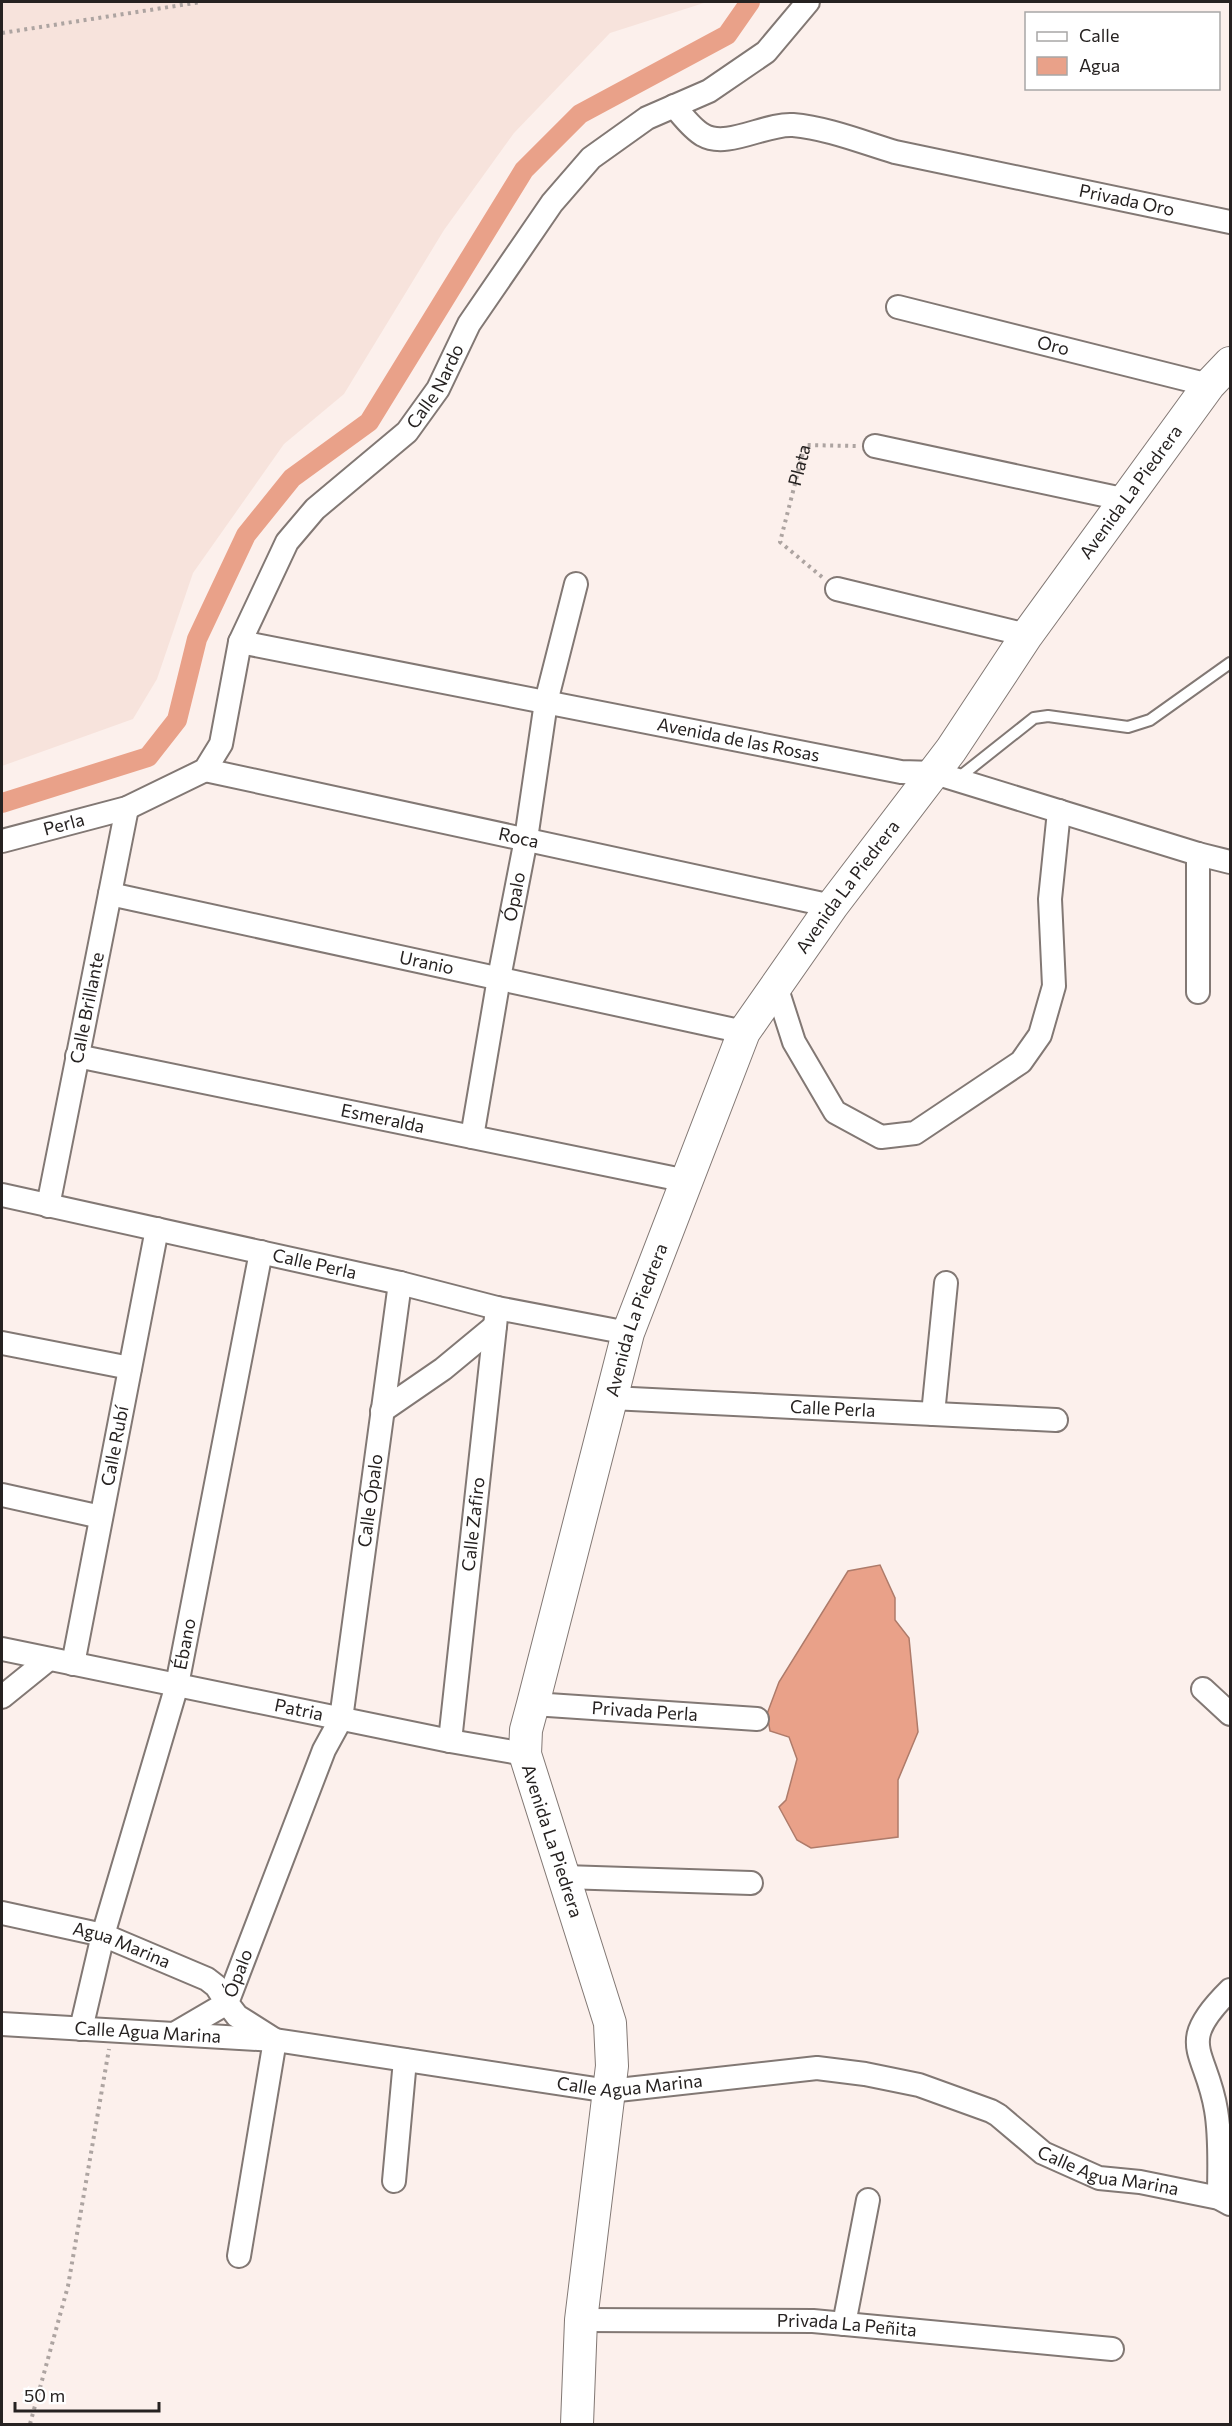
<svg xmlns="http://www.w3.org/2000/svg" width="1232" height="2426" font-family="Commissioner,sans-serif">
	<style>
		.built { fill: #f7e3dc }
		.water { fill: #e9a189; stroke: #ae7b6a; stroke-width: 1.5 }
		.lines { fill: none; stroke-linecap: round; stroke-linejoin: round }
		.canal { stroke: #e9a189; stroke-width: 20 }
		.lane-casing { stroke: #827874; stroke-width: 14 }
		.street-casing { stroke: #827874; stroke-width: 26 }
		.secondary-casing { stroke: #827874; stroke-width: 34 }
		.path { stroke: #ada4a1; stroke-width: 4; stroke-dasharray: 3 4.5; stroke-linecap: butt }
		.lane { stroke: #fff; stroke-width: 10 }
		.street { stroke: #fff; stroke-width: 22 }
		.secondary { stroke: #fff; stroke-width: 32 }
		.labels { text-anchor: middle; stroke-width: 5; stroke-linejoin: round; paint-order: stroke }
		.street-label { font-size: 18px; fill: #262221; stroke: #fff }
	</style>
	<rect width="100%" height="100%" fill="#fcf0ec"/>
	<path class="built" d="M2,2H707L610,33L514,133L444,230L344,394L284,444L193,573L157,679L133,719L2,766Z"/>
	<path class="water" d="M880,1565L895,1598V1620L909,1638L918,1732L898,1780V1837L811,1848L797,1840L779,1807L786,1800L797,1759L789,1737L770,1731L767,1714L779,1682L848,1571Z"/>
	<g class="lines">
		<path class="canal" d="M2,803L148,757L177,720L197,639L246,535L292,478L369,422L524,170L580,114L727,35L750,2"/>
		<defs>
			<path id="lane" d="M957,779L1034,718L1048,716L1128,727L1150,720L1230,663"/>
			<g id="street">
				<path id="s2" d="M674,106C682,115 692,129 703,135C727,149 766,123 793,125C827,128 862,142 895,152L1230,222"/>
				<path id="s3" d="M898,307L1209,385"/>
				<path d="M875,446L1127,500"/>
				<path d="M837,589L1027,635"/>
				<path id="s4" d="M240,642L901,772L935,773L1198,854L1230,862"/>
				<path id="s5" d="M205,770L832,906"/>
				<path id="s6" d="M2,841L127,808L205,770L221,744L240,642L287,542L315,509L407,432L438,389L469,324L552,203L591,158L647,118L709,91L766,52L808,2"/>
				<path d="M1198,854V992"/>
				<path id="s7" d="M110,894L744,1032"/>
				<path d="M776,986L794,1042L835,1112L881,1137L915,1133L1021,1062L1040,1035L1054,986L1050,899L1059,811"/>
				<path id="s8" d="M77,1056L687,1181"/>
				<path id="s9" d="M472,1137L499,978L526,839L546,702L576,584"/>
				<path id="s10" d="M2,1195L400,1283L497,1308L628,1333"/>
				<path id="s11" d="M48,1206L127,808"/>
				<path d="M2,1343L130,1368"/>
				<path id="s12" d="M611,1398L1056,1420"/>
				<path d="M382,1411L443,1369L495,1326"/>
				<path d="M933,1414L946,1283"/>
				<path d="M2,1495L101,1517"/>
				<path id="s13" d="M2,1649L450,1741L525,1754"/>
				<path id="s14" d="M73,1664L157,1229"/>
				<path d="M1203,1689L1230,1714"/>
				<path d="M2,1697L49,1659"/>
				<path id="s15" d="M533,1704L757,1719"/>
				<path id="s16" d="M450,1741L497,1308"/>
				<path d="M564,1877L751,1883"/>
				<path id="s17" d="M2,1913L103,1935L207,1979L216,1986L227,2003L174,2034"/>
				<path id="s18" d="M2,2024L275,2040L609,2091L817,2068L865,2074L919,2085L991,2111L998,2115L1043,2153L1099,2178L1140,2182L1219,2198L1230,2204"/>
				<path id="s19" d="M81,2029L103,1935L177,1685L261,1252"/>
				<path d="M394,2181L405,2060"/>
				<path d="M1219,2198C1219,2169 1221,2139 1216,2110C1206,2049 1174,2045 1230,1990"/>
				<path id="s20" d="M239,2256L275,2040L237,2016L227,2003L324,1750L341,1719L400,1283"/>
				<path id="s21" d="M581,2320L813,2321L1112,2349"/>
				<path d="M844,2324L868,2200"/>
			</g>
			<g id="secondary">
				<path id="s22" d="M577,2424L581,2320L612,2066L610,2023L525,1754L526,1730L533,1704L628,1333L744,1032L832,906L951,750L1027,635L1209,385L1230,363"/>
			</g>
		</defs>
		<use href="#lane" class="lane-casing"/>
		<use href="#street" class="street-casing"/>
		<use href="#secondary" class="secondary-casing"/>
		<g class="path">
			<path d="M2,33L201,2"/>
			<path id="s1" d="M822,577L780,542L805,445L856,446"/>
			<path d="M30,2424L68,2286L109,2049"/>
		</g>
		<use href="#lane" class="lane"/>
		<use href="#street" class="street"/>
		<use href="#secondary" class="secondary"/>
	</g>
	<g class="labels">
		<g class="street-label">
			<text dy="6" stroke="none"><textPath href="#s2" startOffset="476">Privada Oro</textPath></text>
			<text dy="6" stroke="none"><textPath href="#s3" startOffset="160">Oro</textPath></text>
			<text dy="6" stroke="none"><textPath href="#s6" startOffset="678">Calle Nardo</textPath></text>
			<text dy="6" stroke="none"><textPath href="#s1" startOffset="134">Plata</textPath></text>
			<text dy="6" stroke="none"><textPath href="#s22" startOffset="2106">Avenida La Piedrera</textPath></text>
			<text dy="6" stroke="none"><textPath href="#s4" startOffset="508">Avenida de las Rosas</textPath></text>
			<text dy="6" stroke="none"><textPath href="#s6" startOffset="64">Perla</textPath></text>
			<text dy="6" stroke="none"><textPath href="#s5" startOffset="321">Roca</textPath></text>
			<text dy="6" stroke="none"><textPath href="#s22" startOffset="1620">Avenida La Piedrera</textPath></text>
			<text dy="6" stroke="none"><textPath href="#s9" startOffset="244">Ópalo</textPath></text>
			<text dy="6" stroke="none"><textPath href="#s7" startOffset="324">Uranio</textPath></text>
			<text dy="6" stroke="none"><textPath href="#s11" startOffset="202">Calle Brillante</textPath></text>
			<text dy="6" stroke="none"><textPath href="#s8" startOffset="312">Esmeralda</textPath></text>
			<text dy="6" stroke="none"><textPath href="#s10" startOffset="320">Calle Perla</textPath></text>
			<text dy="6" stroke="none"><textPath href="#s22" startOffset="1134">Avenida La Piedrera</textPath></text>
			<text dy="6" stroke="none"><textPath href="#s12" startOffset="222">Calle Perla</textPath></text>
			<text dy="6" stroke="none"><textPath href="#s14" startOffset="222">Calle Rubí</textPath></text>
			<text dy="6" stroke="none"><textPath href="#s20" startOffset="807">Calle Ópalo</textPath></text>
			<text dy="6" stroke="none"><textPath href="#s16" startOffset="218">Calle Zafiro</textPath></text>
			<text dy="6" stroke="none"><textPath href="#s19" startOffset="399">Ébano</textPath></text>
			<text dy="6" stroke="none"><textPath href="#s13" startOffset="303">Patria</textPath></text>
			<text dy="6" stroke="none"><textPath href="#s15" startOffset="112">Privada Perla</textPath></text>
			<text transform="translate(552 1841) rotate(72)" y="6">Avenida La Piedrera</text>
			<text dy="6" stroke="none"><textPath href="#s17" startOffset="124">Agua Marina</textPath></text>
			<text dy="6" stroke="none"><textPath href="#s20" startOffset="312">Ópalo</textPath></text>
			<text dy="6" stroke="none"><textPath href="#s18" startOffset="146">Calle Agua Marina</textPath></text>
			<text dy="6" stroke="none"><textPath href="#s18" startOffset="632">Calle Agua Marina</textPath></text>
			<text dy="6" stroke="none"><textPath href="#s18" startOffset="1136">Calle Agua Marina</textPath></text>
			<text dy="6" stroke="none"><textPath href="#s21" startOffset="266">Privada La Peñita</textPath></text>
		</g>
	</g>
	<rect width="1232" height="2426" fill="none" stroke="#262221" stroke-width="6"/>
	<rect x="1025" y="12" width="195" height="78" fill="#ffffff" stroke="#a8a7a6" stroke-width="1.5"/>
	<rect x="1037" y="32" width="30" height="9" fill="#ffffff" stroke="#a8a7a6" stroke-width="1.5"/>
	<text x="1079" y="42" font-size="18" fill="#262221">Calle</text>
	<rect x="1037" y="57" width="30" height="18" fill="#e9a189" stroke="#a8a7a6" stroke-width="1.5"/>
	<text x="1079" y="72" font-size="18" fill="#262221">Agua</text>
	<path d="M15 2402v9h144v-9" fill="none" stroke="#262221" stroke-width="3"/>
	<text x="24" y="2402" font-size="18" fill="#262221" stroke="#ffffff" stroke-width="4.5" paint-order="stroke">50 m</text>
</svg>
